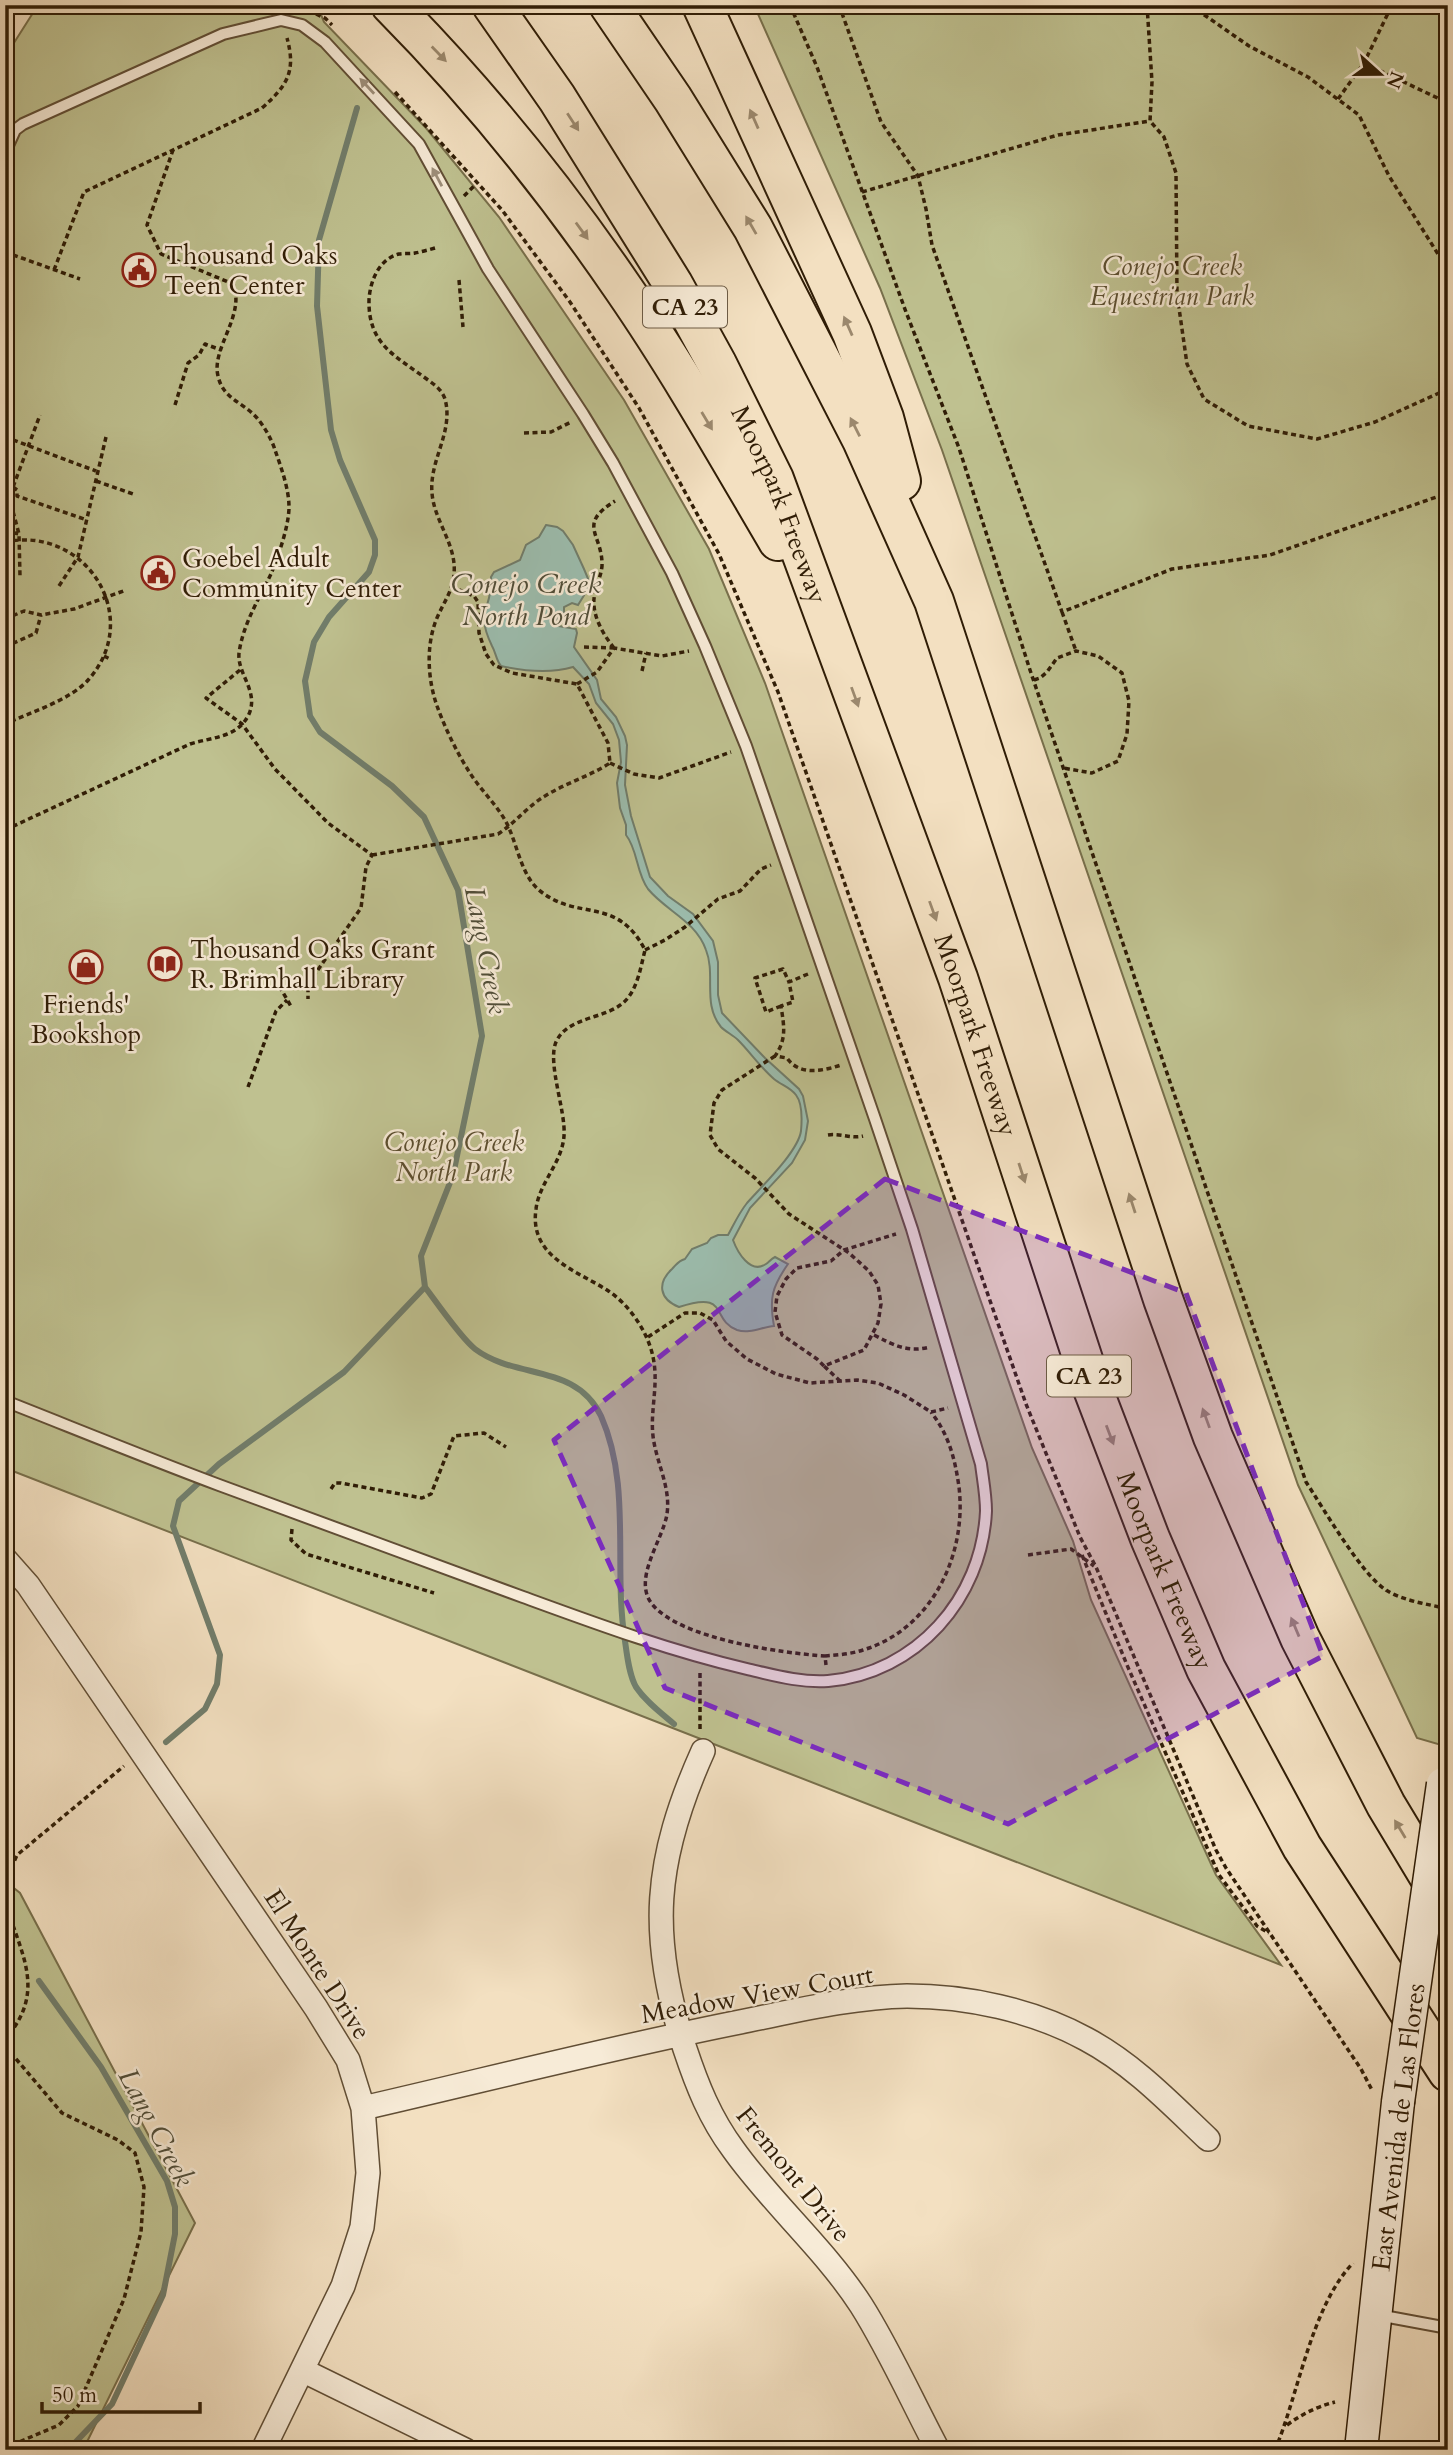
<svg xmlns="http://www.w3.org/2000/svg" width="1453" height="2455" font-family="Cardo,serif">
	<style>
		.green { fill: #bfc190; stroke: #786f4b; stroke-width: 2 }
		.water { fill: #9cbdae; stroke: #717d6b; stroke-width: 2 }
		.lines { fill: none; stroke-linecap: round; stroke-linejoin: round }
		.stream { stroke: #717d6b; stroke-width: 6 }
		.lane-casing { stroke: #614e35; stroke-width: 14 }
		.street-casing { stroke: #614e35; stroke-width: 26 }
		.secondary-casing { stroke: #301d06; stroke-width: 35 }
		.highway-casing { stroke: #301d06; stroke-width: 42 }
		.path { stroke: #301d06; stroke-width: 3.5; stroke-dasharray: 5 3.5; stroke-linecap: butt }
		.lane { stroke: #f7ebd7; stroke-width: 10 }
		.street { stroke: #f7ebd7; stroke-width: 23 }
		.secondary { stroke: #f7ebd7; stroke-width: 32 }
		.highway { stroke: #f3e0c1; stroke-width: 38 }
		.secondary-bridge-casing { stroke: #301d06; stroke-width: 35; stroke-linecap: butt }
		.secondary-bridge { stroke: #f7ebd7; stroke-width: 32 }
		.oneway { fill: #9b886d }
		.oneway2 { fill: #9d8e79 }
		.marked { fill: #7b2cbf; fill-opacity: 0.2; stroke: #7b2cbf; stroke-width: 5; stroke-dasharray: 14 9; stroke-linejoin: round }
		.labels { text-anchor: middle; stroke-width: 5; stroke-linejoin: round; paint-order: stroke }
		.shield { fill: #f7ebd7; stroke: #6c5b45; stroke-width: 2 }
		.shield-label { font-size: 24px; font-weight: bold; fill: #301d06 }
		.poi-label { font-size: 26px; fill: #301d06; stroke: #f7ebd7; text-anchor: start }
		.park-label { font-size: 26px; font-style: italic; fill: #5b4e2f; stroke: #f7ebd7 }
		.street-label { font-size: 26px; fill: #301d06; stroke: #f7ebd7 }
		.water-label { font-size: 28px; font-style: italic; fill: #504d38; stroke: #f7ebd7 }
	</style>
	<rect width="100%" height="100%" fill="#f3e0c1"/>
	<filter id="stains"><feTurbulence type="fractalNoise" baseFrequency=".00286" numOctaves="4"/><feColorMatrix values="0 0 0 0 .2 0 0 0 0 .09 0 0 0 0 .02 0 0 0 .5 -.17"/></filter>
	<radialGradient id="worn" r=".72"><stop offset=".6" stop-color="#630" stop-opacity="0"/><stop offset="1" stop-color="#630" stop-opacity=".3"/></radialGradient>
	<path class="green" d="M38,5H317L324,22L426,128L499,217L624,400L709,549L765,683L1032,1448L1073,1541L1091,1600L1216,1875L1281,1965L5,1468V57Z
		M754,5H1448V1747L1417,1738L1298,1485L942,450L880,288Z
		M5,1881L20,1893L195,2223L83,2450H5Z"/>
	<path class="water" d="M546,525L557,527L563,531L573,545L584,569L589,581L588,589L578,605L572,603L564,607V614L557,619L559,626L576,629L577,633L574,647L597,680L601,699L616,717L625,736L627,745L625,785L631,816L650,877L668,896L693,914L713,941L718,962V995L722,1013L765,1058L799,1089L803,1096L808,1121L805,1140L792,1163L750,1208L733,1240C737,1251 750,1275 766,1264C769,1262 771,1259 775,1257L788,1264C772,1287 769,1298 774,1326C762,1327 750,1334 737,1330C710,1320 730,1290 679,1307C659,1299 657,1283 672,1269C677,1264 678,1261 685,1259L692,1249L707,1243L711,1238L718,1235H728C734,1224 739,1213 747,1203C761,1187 798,1152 801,1131C802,1120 803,1104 796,1095C790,1087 781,1085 774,1079C761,1068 750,1052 738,1040C733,1035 726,1032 721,1027C702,1004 716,975 706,950C696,921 666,911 648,889C636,873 638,850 626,835V825L620,808L617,783L621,762L619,740L613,724L596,703L589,684L573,667C549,674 524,671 501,666C496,660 496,653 492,646C474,609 493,610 491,577L494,572L520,560L526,545L539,537Z"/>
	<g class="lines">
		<path class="stream" d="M425,1287C437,1303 461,1338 475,1349C516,1380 576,1363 601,1416C632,1486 613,1567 625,1641C627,1655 629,1675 636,1687C646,1702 661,1713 674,1724
			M166,1742L205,1709L217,1684L220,1655L173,1526L179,1501L219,1464L344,1372L425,1287L421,1256L453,1175L482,1036L458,890L424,817L392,786L320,732L310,716L305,681L314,642L329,617L369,572L375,555V540L340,460L331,430L317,306L319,240L357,108
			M39,1981L101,2067L167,2181L175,2207V2234L163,2295L112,2404L68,2450"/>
		<defs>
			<path id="lane" d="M5,152L15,130L23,124L223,34L281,20L302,25L325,42L419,144L488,269L583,414L613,463L672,573L705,646L746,746L875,1119L912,1229L981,1464C983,1480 986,1495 986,1511C982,1599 916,1673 828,1681C801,1683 773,1675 747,1669C670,1651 597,1624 523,1597C422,1559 320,1523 219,1485C147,1458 76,1429 5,1401
				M1378,2315L1448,2328"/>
			<path id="street" d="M5,1559L28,1585L316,2008L348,2060L363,2108L368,2173L362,2227L343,2286L263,2450
				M703,1751C654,1860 648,1935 685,2049C697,2085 710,2118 733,2149C772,2204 824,2248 861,2305C889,2349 913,2403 938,2450
				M363,2108C489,2079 614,2047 740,2022C795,2011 851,1997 907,1996C967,1996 1033,2010 1086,2039C1133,2064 1170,2103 1208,2139
				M302,2370L465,2450"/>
			<path id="secondary" d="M1361,2450L1398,2102"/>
			<g id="highway">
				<path d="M391,5C477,92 554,187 623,288C679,369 728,456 778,541"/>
				<path id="s1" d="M492,5L557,98L673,284L717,364L774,479L958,978L1091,1384L1150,1538L1206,1669L1302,1847L1448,2072"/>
				<path d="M609,5L673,99L753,228L862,440L934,601L1163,1299L1213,1437L1300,1638L1386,1805L1448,1908"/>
				<path d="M702,5L852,333L884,418L901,481"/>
			</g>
		</defs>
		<use href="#lane" class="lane-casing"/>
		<use href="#street" class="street-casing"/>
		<use href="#secondary" class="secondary-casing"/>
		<use href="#highway" class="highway-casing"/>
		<path class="path" d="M790,5L817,67L906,312L959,448L1030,670L1306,1482C1324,1509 1361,1574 1386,1590C1403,1601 1428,1604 1448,1609
			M839,5L881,122L918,176L926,209L932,245L1062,612L1172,569L1270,555L1448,493
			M1147,5L1152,82L1150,121L1164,137L1176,173L1177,294L1187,364L1204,399L1248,426L1317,439L1375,422L1448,389
			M1190,5L1249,46L1308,77L1359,115L1389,176L1448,270
			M316,14L325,18L332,25
			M1364,63L1448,103
			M395,92L502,210L570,302L639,408L719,554L778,692L1026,1404L1080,1537L1096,1567L1216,1850L1226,1868L1361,2069L1372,2090
			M1338,99L1364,63L1392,5
			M862,192L1058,135L1150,121
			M464,196L476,184
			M435,248C428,250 421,252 415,253C410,254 404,253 399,254C379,259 370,281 369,300C368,345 396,356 428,380C435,385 442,390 445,399C454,432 429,460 432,493C434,521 457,545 454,574C453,592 441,606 435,623C426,649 428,680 437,706C445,728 457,753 470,773C480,789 495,803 505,820C517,841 520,874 539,890C577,922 617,895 645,950C641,966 638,986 627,999C609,1020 568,1015 556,1042C547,1063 566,1111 564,1136C562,1163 539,1183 536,1209C529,1256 575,1270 607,1290C629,1304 648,1332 653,1357C659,1384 650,1410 653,1436C656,1462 671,1487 667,1514C663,1540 632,1579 652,1604C680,1639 781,1653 825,1656L826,1665
			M5,252L80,279
			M54,270L84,192L262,108C288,85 296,71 287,38
			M459,280L463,327
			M175,405L188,363L199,355L205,344L221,350
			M524,433L551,432L571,422
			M5,437L96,471
			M96,481L133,494
			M13,487L17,490V496L87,520
			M5,489L13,487L40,415
			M5,499L10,500L19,534L20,576
			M5,531L19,534
			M5,542C85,525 144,616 89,679C71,700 31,712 5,724
			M59,586L78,557L106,437
			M1062,612L1076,651
			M5,619L24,611L41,615L74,609L126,590
			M570,620L594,610
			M5,647L36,633L41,615
			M584,647L614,648
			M614,648C602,633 590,612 595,593C597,583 601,576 602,566C603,534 576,525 615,501
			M104,656L110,659
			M240,670L206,698L242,724L275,769L328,823L372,855L366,867L361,908L308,984V999
			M642,671L646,653
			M1034,680L1040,678L1047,672L1057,658L1076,651L1098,656L1122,673L1129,701L1127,734L1118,761L1092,773L1063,768
			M577,684L597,672L614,648L662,656L689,651
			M610,763L634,774L659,778L731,752
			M5,830L190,744C212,737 238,738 249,714C259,691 237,674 239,653C243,624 259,599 271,574C278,557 289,526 289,507C289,489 281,467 275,450C272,440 264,426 257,418C243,402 223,399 218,376C211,348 246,315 233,284L161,254L147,225L173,150
			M372,855L498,834C515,823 528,806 545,796C566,783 590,776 610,763L608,743L577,684L512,673L494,665L486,654L479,633L478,602L474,596L452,587
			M645,950L665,940L685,927L718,899L740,891L761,869L771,865
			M808,974L789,982L793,1002L781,1006C784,1026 787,1039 775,1056L787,1058C799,1076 823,1071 841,1065
			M275,979L292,1008
			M781,1006L766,1012L755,978L783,969L789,982
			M775,1056L722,1090L714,1103L710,1135L718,1149L755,1178L789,1214L849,1253L869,1271L878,1285L881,1304L878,1323L864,1350L824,1366L841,1382
			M248,1087L276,1011L287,1000
			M828,1135C841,1133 851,1139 863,1136
			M874,1335C894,1345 907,1353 930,1347
			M648,1337L685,1313H700L713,1320L726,1341L747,1359L776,1374L810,1383L857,1380L878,1383L904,1395L931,1412L948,1408
			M824,1366L817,1359L782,1335L775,1312L777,1296L786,1279L797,1268L831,1261L844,1250L896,1234
			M331,1489L335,1483H341L422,1498L431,1494L454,1436L484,1433L506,1447
			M5,1525V1530
			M292,1529L291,1540L306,1554L434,1593
			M1028,1555L1071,1549L1094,1566
			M1082,1555L1127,1665L1219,1875L1257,1926L1269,1933
			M825,1656C837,1655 851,1654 863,1650C932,1629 967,1555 959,1487C955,1459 949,1435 931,1412
			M700,1673V1732
			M5,1893L8,1876L17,1855L124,1766
			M5,1901C20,1953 48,1991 5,2039
			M5,2046L62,2113L118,2140L135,2153L144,2187L141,2232L124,2299L78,2406L59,2425L5,2448
			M1287,2425C1302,2414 1316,2407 1335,2402
			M1275,2450C1299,2393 1311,2307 1353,2263"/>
		<use href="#lane" class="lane"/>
		<use href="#street" class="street"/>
		<use href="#secondary" class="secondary"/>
		<use href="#highway" class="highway"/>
		<defs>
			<path id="secondary-bridge" d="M1398,2102L1443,1784"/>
		</defs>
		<use href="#secondary-bridge" class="secondary-bridge-casing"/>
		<use href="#secondary-bridge" class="secondary-bridge"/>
	</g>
	<defs><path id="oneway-solid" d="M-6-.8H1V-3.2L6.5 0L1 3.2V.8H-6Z" transform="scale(1.75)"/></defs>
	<g class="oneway">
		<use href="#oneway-solid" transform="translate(439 54) rotate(46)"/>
		<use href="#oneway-solid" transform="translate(754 119) rotate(-114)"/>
		<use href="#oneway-solid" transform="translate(573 122) rotate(57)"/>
		<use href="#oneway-solid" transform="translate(751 225) rotate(-120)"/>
		<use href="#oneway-solid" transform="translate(582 231) rotate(54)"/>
		<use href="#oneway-solid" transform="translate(848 326) rotate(-114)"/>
		<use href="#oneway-solid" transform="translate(707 421) rotate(59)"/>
		<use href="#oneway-solid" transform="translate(855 427) rotate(-117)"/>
		<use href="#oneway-solid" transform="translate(855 697) rotate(70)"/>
		<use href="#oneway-solid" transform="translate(933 911) rotate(70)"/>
		<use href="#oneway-solid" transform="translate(1022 1173) rotate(72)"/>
		<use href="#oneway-solid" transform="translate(1132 1203) rotate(-108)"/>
		<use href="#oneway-solid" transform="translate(1206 1418) rotate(-110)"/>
		<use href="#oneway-solid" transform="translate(1110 1435) rotate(69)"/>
		<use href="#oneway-solid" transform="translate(1295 1627) rotate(-113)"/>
		<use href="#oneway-solid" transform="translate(1400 1829) rotate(-121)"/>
	</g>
	<g class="oneway2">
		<use href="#oneway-solid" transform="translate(367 86) rotate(-133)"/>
		<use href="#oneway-solid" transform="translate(437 177) rotate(-118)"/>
	</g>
	<path class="marked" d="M885,1179L1186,1293L1323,1656L1008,1824L665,1688L554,1440Z"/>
	<defs>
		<symbol id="civic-ring" viewBox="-11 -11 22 22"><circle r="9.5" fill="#f7ebd7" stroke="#8f2418" stroke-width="1.5"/><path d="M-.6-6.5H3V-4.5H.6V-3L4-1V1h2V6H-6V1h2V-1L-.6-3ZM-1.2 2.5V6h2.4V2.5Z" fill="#8f2418"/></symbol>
		<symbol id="library-ring" viewBox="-11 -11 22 22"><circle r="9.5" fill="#f7ebd7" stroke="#8f2418" stroke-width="1.5"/><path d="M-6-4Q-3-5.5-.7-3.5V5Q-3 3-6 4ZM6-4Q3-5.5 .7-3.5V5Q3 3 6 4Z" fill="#8f2418"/></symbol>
		<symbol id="shop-ring" viewBox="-11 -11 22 22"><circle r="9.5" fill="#f7ebd7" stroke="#8f2418" stroke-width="1.5"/><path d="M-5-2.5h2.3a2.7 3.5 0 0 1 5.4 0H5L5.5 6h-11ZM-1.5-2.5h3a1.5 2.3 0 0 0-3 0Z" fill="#8f2418"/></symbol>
	</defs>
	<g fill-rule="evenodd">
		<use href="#civic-ring" x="120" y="251" width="38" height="38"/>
		<use href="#civic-ring" x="139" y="554" width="38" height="38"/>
		<use href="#library-ring" x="146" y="945" width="38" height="38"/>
		<use href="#shop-ring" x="67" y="948" width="38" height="38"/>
	</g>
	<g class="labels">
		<g class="shield">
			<rect x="643" y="286.5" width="84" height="41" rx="5"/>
			<rect x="1047" y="1355.5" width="84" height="41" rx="5"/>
		</g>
		<g class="shield-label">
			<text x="685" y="315">CA 23</text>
			<text x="1089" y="1384">CA 23</text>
		</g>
		<g class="poi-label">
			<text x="164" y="264">Thousand Oaks<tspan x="164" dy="30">Teen Center</tspan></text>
			<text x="182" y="567">Goebel Adult<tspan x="182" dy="30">Community Center</tspan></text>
			<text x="190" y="958">Thousand Oaks Grant<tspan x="190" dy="30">R. Brimhall Library</tspan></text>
			<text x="86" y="1013" text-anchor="middle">Friends'<tspan x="86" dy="30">Bookshop</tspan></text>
		</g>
		<g class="park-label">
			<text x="1172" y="275">Conejo Creek<tspan x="1172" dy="30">Equestrian Park</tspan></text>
			<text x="454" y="1151">Conejo Creek<tspan x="454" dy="30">North Park</tspan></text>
		</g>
		<g class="street-label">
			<text dy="9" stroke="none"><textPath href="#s1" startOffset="578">Moorpark Freeway</textPath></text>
			<text dy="9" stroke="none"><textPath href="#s1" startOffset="1144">Moorpark Freeway</textPath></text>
			<text dy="9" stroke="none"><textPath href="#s1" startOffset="1712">Moorpark Freeway</textPath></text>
			<text transform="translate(318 1964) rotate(57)" y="9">El Monte Drive</text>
			<text transform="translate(757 1994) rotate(-10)" y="9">Meadow View Court</text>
			<text transform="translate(1398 2127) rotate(-83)" y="9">East Avenida de Las Flores</text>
			<text transform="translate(794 2174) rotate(51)" y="9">Fremont Drive</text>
		</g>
		<g class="water-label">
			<text x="526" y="593">Conejo Creek<tspan x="526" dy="32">North Pond</tspan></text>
			<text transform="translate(487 950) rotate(79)" y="10">Lang Creek</text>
			<text transform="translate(157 2127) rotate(62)" y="10">Lang Creek</text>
		</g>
	</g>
	<rect width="1453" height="2455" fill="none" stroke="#f3e0c1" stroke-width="28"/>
	<rect x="7" y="7" width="1439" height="2441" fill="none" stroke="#301d06" stroke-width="3.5"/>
	<rect x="14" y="14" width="1425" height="2427" fill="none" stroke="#301d06" stroke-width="2"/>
	<g transform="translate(1380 74) rotate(111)" stroke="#f7ebd7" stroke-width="5" paint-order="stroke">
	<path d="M0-5L12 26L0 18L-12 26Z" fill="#301d06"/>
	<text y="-10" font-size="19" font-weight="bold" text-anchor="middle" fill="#301d06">N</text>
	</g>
	<path d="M42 2402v10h158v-10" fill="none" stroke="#301d06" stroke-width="3.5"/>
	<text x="52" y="2402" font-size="21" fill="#301d06" stroke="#f7ebd7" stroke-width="5" paint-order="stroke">50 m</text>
	<rect width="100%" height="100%" filter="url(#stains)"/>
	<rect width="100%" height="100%" fill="url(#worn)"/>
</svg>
